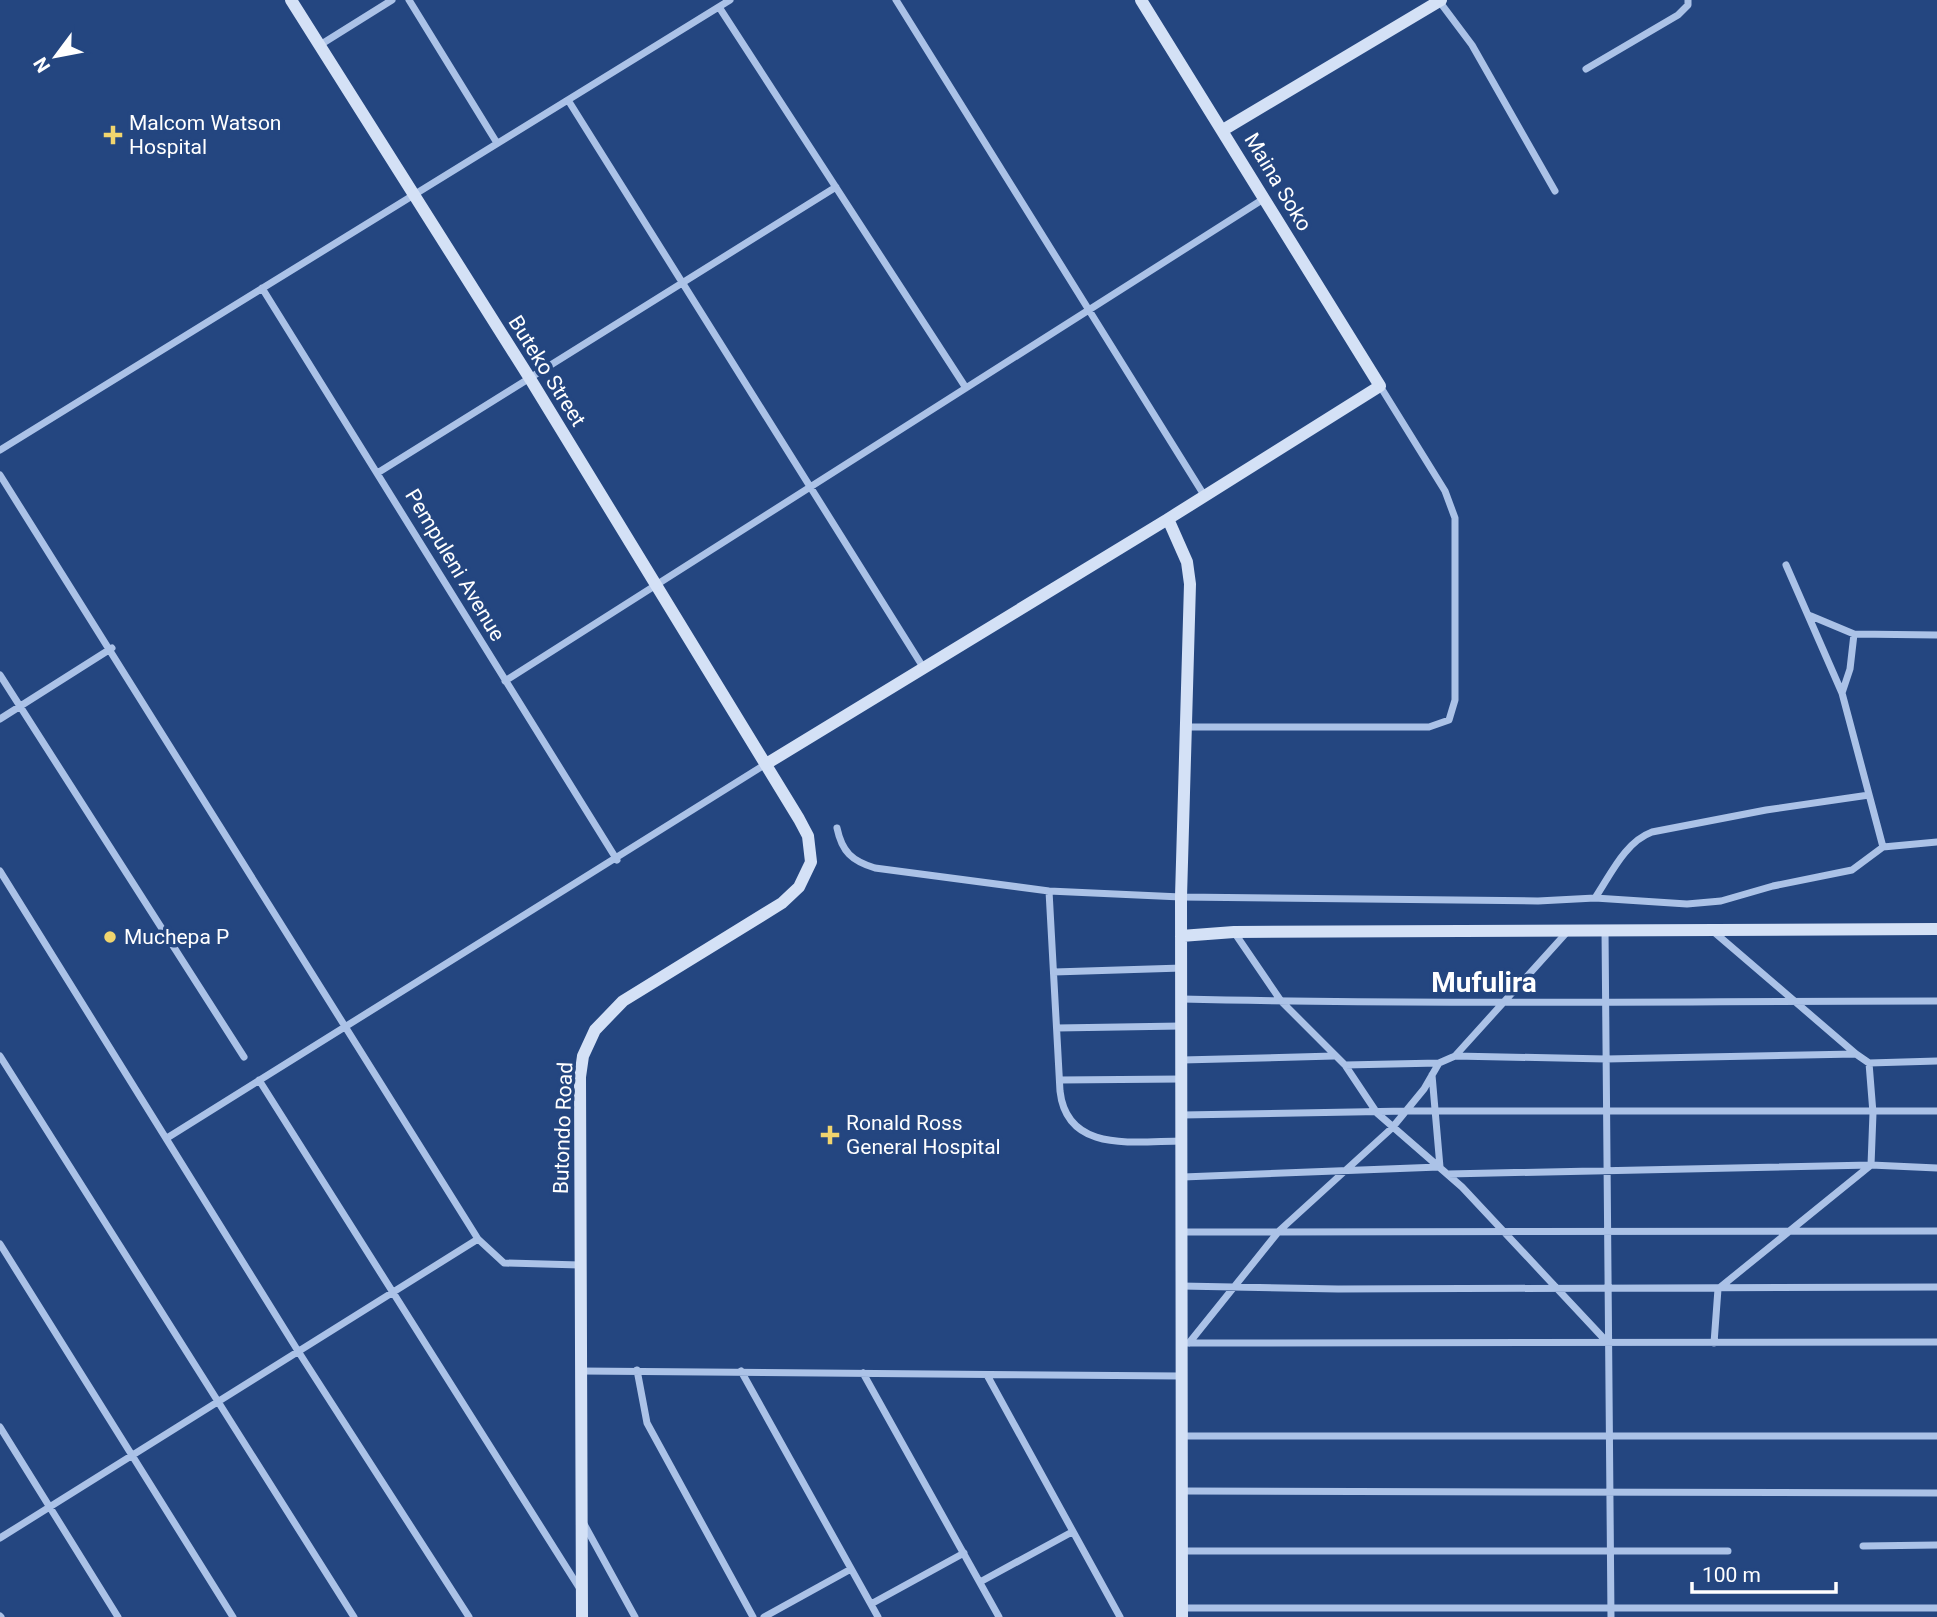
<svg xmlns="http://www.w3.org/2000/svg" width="1937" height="1617" font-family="Roboto,sans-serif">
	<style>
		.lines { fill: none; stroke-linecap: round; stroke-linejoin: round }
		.street { stroke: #abc2e7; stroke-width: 7 }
		.secondary { stroke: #d4e1f6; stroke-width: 12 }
		.poi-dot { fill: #f1d56e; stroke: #244680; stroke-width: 2.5 }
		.labels { text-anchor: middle; stroke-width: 7; stroke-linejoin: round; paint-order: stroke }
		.poi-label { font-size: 21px; fill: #fff; stroke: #244680; text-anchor: start }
		.street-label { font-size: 21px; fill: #fff; stroke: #244680 }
		.district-label { font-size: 28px; font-weight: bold; fill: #fff; stroke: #244680 }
	</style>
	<rect width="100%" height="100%" fill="#244680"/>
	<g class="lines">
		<path class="street" d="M409,0L497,143
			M896,0L1204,495
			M1439,1L1472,45L1555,191
			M719,7L966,388
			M320,45L392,0
			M1586,69L1678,15L1688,5V0
			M568,100L923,667
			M262,288L617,860
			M0,450L730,0
			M379,472L836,187
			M0,475L478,1239L504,1263L580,1265
			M1786,565L1842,693
			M1811,616L1854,634L1937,635
			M0,675L244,1057
			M505,681L1265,198
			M0,719L112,648
			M1188,727H1429L1449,720L1455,700V518L1445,491L1380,386
			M837,828C842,852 852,861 875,868L1049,891L1181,897L1538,901L1595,898C1611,874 1625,842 1652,832L1766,810L1869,795
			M1883,847L1937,842
			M0,871L298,1351L469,1617
			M1049,891L1060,1091C1067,1154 1135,1141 1182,1141
			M1595,898L1687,904L1721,901L1773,886L1852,870L1883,847L1842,693L1850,669L1854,634
			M1605,929L1611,1617
			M1234,932L1281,1001L1345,1065L1377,1113L1462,1187L1608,1343
			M1714,932L1856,1054
			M1054,972L1182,968
			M1182,999C1434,1005 1685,1001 1937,1001
			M1057,1028L1181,1026
			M0,1056L354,1617
			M1455,1056L1606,1059L1856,1054L1869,1063
			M1182,1060L1334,1056
			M1345,1065L1439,1063
			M1432,1075L1440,1167
			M259,1080L580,1589
			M1060,1080L1181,1079
			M1182,1115L1407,1111H1937
			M167,1138L766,764
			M1448,1174L1871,1165L1937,1168
			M1183,1177L1439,1167
			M1182,1232L1937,1231
			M0,1244L233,1617
			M1181,1286L1338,1289L1937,1287
			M1181,1343L1937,1342
			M1189,1343L1279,1231L1392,1128L1424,1089L1439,1063L1455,1056L1568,931
			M1714,1343L1718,1289L1871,1165L1873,1113L1869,1063L1937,1061
			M637,1370L647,1423L753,1617
			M581,1371L1180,1376
			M741,1371L878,1617
			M863,1373L999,1617
			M987,1375L1120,1617
			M0,1427L118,1617
			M1183,1436H1937
			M1183,1491L1937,1493
			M584,1524L635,1617
			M0,1538L478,1239
			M1863,1546L1937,1545
			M1181,1551H1728
			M980,1582L1072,1532
			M871,1604L964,1553
			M1182,1608H1937
			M0,1616L1,1617
			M764,1617L851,1569"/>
		<path class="secondary" d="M291,0L529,377L799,819L808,836L811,862L799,887L782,903L623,1001L595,1030L583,1056L580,1077L582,1617
			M1223,130L1441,0
			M1168,519L1187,562L1190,584L1181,897L1182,1617
			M766,764L1168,519L1380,386L1141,0
			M1181,936L1234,932L1937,929"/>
	</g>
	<g class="poi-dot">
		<path d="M109.5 124.5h7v7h7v7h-7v7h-7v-7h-7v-7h7z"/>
		<circle cx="110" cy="937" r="7"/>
		<path d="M826.5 1124.5h7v7h7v7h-7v7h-7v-7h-7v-7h7z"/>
	</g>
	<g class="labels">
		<g class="poi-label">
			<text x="129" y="130">Malcom Watson<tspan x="129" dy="24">Hospital</tspan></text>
			<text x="124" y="944">Muchepa P</text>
			<text x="846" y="1130">Ronald Ross<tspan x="846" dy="24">General Hospital</tspan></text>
		</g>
		<g class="street-label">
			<text transform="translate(1278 182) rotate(59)" y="7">Maina Soko</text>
			<text transform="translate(547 371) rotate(58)" y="7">Buteko Street</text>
			<text transform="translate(455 565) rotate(59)" y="7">Pempuleni Avenue</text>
			<text transform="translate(563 1128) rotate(-88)" y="7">Butondo Road</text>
		</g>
		<g class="district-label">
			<text x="1484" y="992">Mufulira</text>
		</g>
	</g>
	<g transform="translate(56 56) rotate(238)" stroke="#244680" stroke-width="5" paint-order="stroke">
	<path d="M0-5L12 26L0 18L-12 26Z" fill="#ffffff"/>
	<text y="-10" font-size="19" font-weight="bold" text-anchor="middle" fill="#ffffff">N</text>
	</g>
	<path d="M1692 1582v10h144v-10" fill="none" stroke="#ffffff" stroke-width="3.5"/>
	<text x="1702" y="1582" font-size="21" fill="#ffffff" stroke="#244680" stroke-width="5" paint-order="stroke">100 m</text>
</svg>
